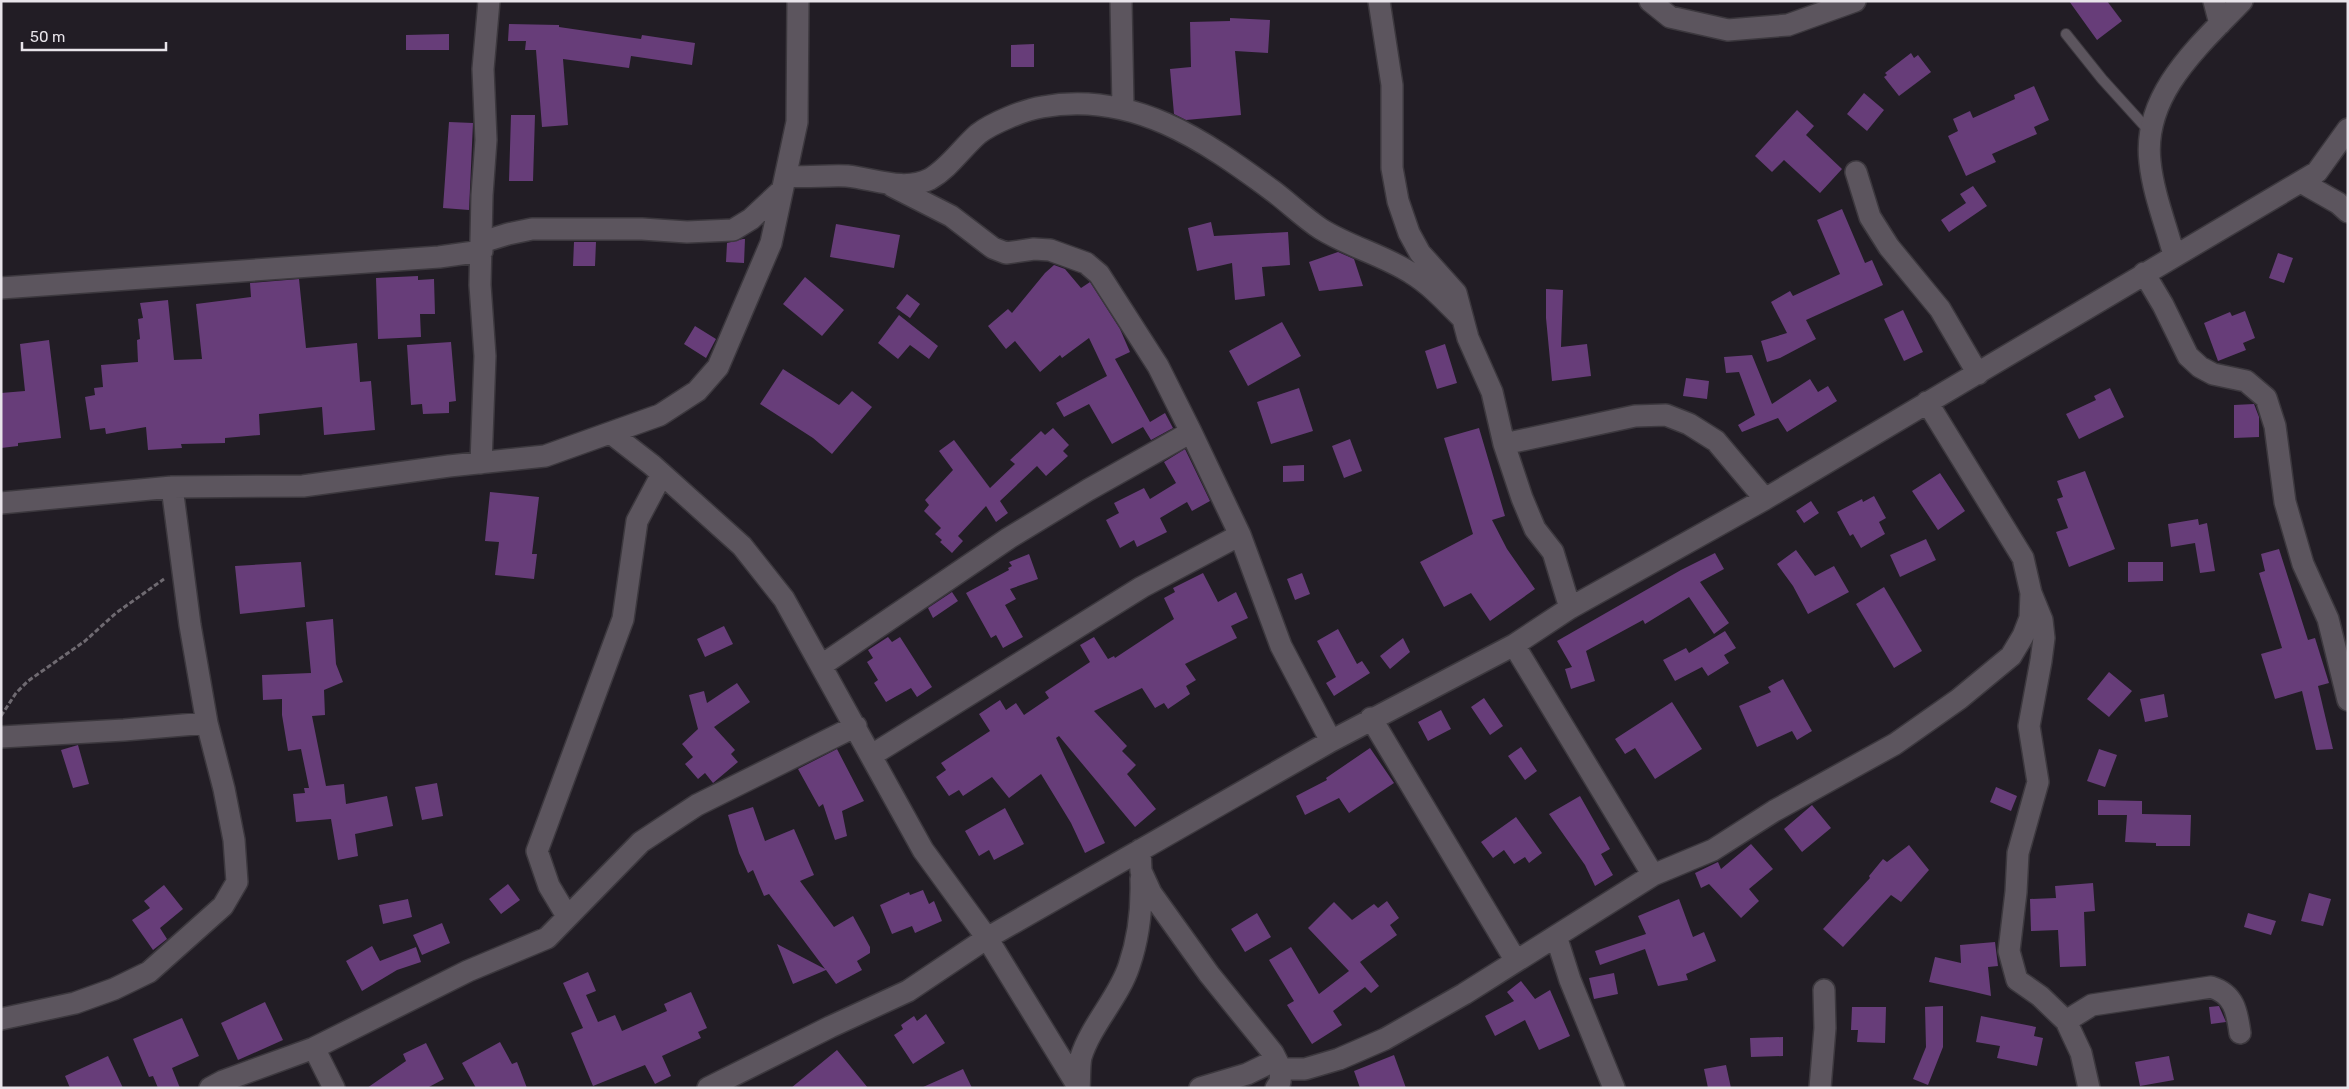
<svg xmlns="http://www.w3.org/2000/svg" width="2349" height="1089" font-family="Rubik,sans-serif">
	<style>
		.building { fill: #673d79 }
		.lines { fill: none; stroke-linecap: round; stroke-linejoin: round }
		.service-casing { stroke: #3c383e; stroke-width: 12 }
		.minor-casing { stroke: #3c383e; stroke-width: 24 }
		.path { stroke: #6f6a71; stroke-width: 3; stroke-dasharray: 5 2.5; stroke-linecap: butt }
		.service { stroke: #5c555e; stroke-width: 10 }
		.minor { stroke: #5c555e; stroke-width: 21 }
	</style>
	<rect width="100%" height="100%" fill="#221d25"/>
	<path class="building" d="M2069,1H2107L2122,21L2097,40Z
		M1230,18L1270,20L1268,53L1235,51L1241,115L1186,120L1174,114L1170,69L1191,67L1190,22L1230,21Z
		M509,24L559,25V27L641,39L642,35L695,43L692,65L631,56L629,68L563,59L568,125L542,127L536,50H525L526,41H508Z
		M449,34V50H406V35Z
		M1034,44V67H1011V45Z
		M1911,53L1914,58L1918,55L1931,72L1899,96L1884,77L1887,75L1885,73Z
		M2034,86L2049,120L2034,127L2037,134L1992,154L1996,162L1966,176L1948,136L1958,131L1953,119L1970,111L1973,118L2015,99L2014,95Z
		M1864,93L1884,110L1867,131L1847,114Z
		M1797,110L1814,126L1806,135L1842,169L1820,193L1784,160L1772,172L1755,156Z
		M511,115H535L533,181H509Z
		M449,122L473,123L469,210L443,208Z
		M1973,186L1987,206L1949,232L1941,220L1966,203L1960,194Z
		M1842,209L1865,263L1872,260L1883,285L1806,320L1816,339L1780,358L1767,362L1761,341L1787,333L1771,302L1790,291L1793,296L1840,274L1817,220Z
		M1211,222L1214,236L1288,232L1290,265L1262,267L1265,296L1235,300L1232,263L1197,271L1188,228Z
		M836,224L900,235L894,268L830,257Z
		M743,239H745L744,263L726,262L727,243Z
		M574,242H596L595,266H573Z
		M1338,252L1354,259L1363,286L1319,291L1309,262Z
		M2278,253L2293,258L2284,283L2269,278Z
		M1054,265L1065,269L1081,288L1090,282L1120,329L1130,352L1115,359L1150,422L1165,413L1173,428L1151,440L1143,427L1112,444L1089,404L1064,417L1056,403L1107,376L1089,338L1062,358L1060,355L1040,372L1015,341L1006,349L988,326L1008,309L1012,313L1045,273Z
		M418,276V280L434,279L435,314H420L421,337L378,339L376,278Z
		M805,277L844,310L822,336L783,304Z
		M299,279L306,348L357,343L360,382L371,381L375,430L324,435L322,407L259,414L260,435L225,438V443L181,444L182,448L148,450L146,427L106,434L105,428L90,430L85,397L95,395L94,388L103,387L101,365L138,362L137,340L140,339L138,319L143,318L140,303L168,300L174,360L202,359L196,304L251,297L250,283Z
		M1546,289L1563,290L1561,347L1587,344L1591,376L1552,381L1546,318Z
		M907,294L920,304L910,318L896,308Z
		M1903,310L1923,352L1904,361L1884,319Z
		M2245,311L2255,338L2243,343L2246,350L2218,361L2204,323L2230,312L2232,316Z
		M899,315L938,346L929,359L910,345L898,359L878,343Z
		M1282,322L1301,356L1248,386L1229,351Z
		M695,326L716,339L706,358L684,344Z
		M49,340L61,438L18,443V446L1,448V393L25,391L20,344Z
		M451,342L456,401L449,402V413L423,414L422,404L411,405L407,345Z
		M1445,344L1457,383L1437,389L1425,351Z
		M1752,355L1772,404L1810,379L1818,392L1828,386L1837,401L1787,432L1778,418L1742,432L1738,425L1755,415L1739,372L1726,373L1724,357Z
		M783,369L839,405L852,391L872,407L832,454L813,438L760,404Z
		M1686,378L1709,381L1707,399L1683,396Z
		M1299,388L1313,431L1271,444L1257,402Z
		M2110,388L2124,417L2079,439L2066,414L2096,400L2094,396Z
		M2254,404L2259,417V437L2234,438V405Z
		M1053,428L1069,445L1063,451L1068,456L1046,476L1037,466L1000,501L1008,513L996,522L986,506L958,536L963,541L952,553L940,542L942,540L935,534L941,528L924,511L929,505L925,500L953,470L939,451L954,440L990,488L1015,464L1010,460L1041,431L1045,435Z
		M1479,428L1505,516L1492,520L1507,549L1535,589L1490,621L1471,593L1444,607L1420,562L1473,534L1444,438Z
		M1350,439L1362,471L1344,478L1332,446Z
		M1185,449L1210,501L1192,511L1187,502L1160,518L1167,532L1137,547L1134,540L1120,548L1106,520L1119,513L1114,503L1144,488L1150,499L1176,483L1164,462Z
		M1304,465V481L1283,482V466Z
		M2085,471L2115,549L2069,567L2056,532L2068,528L2057,499L2063,497L2057,481Z
		M1940,473L1965,511L1938,530L1912,491Z
		M490,492L539,497L532,554H537L534,579L495,575L499,542L485,541Z
		M1874,496L1886,518L1879,522L1885,534L1861,548L1853,534L1850,536L1837,512L1862,499L1863,502Z
		M1811,501L1819,513L1804,523L1796,511Z
		M2198,519L2199,525L2207,523L2215,571L2200,573L2195,543L2171,547L2168,524Z
		M1926,539L1936,560L1900,577L1890,555Z
		M2279,549L2308,640L2315,638L2329,683L2318,686L2333,749L2316,750L2302,691L2275,699L2261,654L2282,648L2259,573L2265,571L2261,554Z
		M1796,550L1815,576L1834,566L1849,592L1808,614L1793,586L1777,564Z
		M1715,553L1724,569L1700,582L1729,623L1714,634L1689,597L1645,624L1643,620L1586,651L1595,681L1571,689L1565,669L1572,667L1557,641L1681,570Z
		M1029,554L1038,579L1010,589L1016,599L1005,605L1023,637L1003,648L996,635L991,638L966,593L1009,570L1008,568L1012,566L1009,562Z
		M301,562L305,607L240,614L235,566Z
		M2128,562H2163V581L2128,582Z
		M1203,573L1218,602L1236,592L1248,618L1231,626L1237,638L1185,664L1196,680L1186,686L1190,694L1168,709L1164,703L1155,708L1142,688L1094,711L1127,746L1122,751L1136,765L1127,774L1156,809L1135,827L1059,736L1056,738L1105,843L1085,853L1071,823L1041,774L1009,798L992,777L963,796L959,790L949,796L936,777L946,770L941,763L990,731L979,714L1000,700L1006,710L1016,703L1024,715L1049,698L1045,692L1090,662L1080,645L1094,637L1108,659L1114,656L1115,658L1174,619L1164,598L1175,592L1173,588Z
		M1302,573L1310,594L1295,600L1287,579Z
		M1884,587L1922,651L1894,668L1856,604Z
		M952,592L958,601L933,618L928,608Z
		M333,619L336,664L343,682L324,690L325,715L312,716L326,786L344,784L346,804L387,796L393,826L355,834L358,856L338,860L331,819L296,822L293,794L305,793L304,788H309L301,749L288,751L282,715V699L263,700L262,675L311,673L306,622Z
		M724,626L733,644L705,657L697,639Z
		M1338,629L1357,664L1362,661L1370,673L1334,696L1326,683L1336,677L1317,641Z
		M1725,631L1736,648L1724,655L1729,663L1708,676L1702,667L1675,681L1663,660L1686,648L1689,653Z
		M888,637L892,642L900,637L932,687L917,697L911,688L886,702L874,683L878,680L867,662L873,658L868,650Z
		M1403,638L1410,652L1390,669L1380,656Z
		M2109,672L2132,691L2109,717L2087,699Z
		M1783,679L1812,731L1797,740L1792,731L1757,747L1739,706L1771,692L1768,687Z
		M737,683L750,702L714,727L735,750L731,754L738,762L713,783L705,773L698,779L685,764L693,757L682,744L698,729L689,695L704,691L707,703Z
		M2164,694L2168,717L2145,722L2140,699Z
		M1484,698L1503,726L1490,735L1471,707Z
		M1672,702L1702,749L1655,779L1635,748L1625,754L1615,739Z
		M1441,710L1451,729L1428,741L1418,722Z
		M78,745L89,784L73,788L61,750Z
		M1521,747L1537,771L1525,780L1508,756Z
		M1370,748L1394,783L1349,813L1339,798L1305,815L1296,796L1327,780L1326,778Z
		M837,749L864,801L842,811L847,836L835,840L823,804L819,807L798,769Z
		M2099,749L2117,755L2105,787L2087,781Z
		M437,783L443,816L422,820L415,787Z
		M1996,787L2017,796L2011,811L1990,802Z
		M1580,796L1610,849L1601,854L1613,875L1595,886L1585,865L1549,814Z
		M2098,800L2142,801V814L2191,815L2190,846H2156V843L2125,842L2127,815H2098Z
		M1812,805L1831,828L1802,852L1784,829Z
		M753,807L765,841L794,829L814,875L800,881L834,927L853,916L870,947V953L857,961L862,970L836,984L826,970L793,984L777,944L825,969L769,894L764,896L753,870L748,873L739,853L728,815Z
		M1005,808L1024,844L994,860L989,850L979,856L965,831Z
		M1516,817L1542,853L1529,863L1525,857L1514,864L1504,850L1493,858L1481,842Z
		M1751,844L1773,869L1749,889L1759,901L1741,918L1709,884L1701,888L1695,873L1718,862L1721,869Z
		M1909,845L1929,870L1901,902L1891,895L1843,947L1823,929L1870,878L1869,876L1883,859L1887,862Z
		M2093,883L2095,911L2084,912L2086,966L2060,967L2058,930L2031,931L2030,899L2056,898L2055,886Z
		M508,884L520,900L501,914L489,899Z
		M164,885L183,909L160,928L167,939L153,950L132,920L150,908L144,901Z
		M923,890L929,904L934,901L942,921L915,933L912,926L892,934L880,905L909,892L910,895Z
		M2309,893L2331,899L2323,926L2301,921Z
		M408,899L412,917L383,924L379,905Z
		M1679,899L1693,937L1704,932L1716,961L1686,974L1688,980L1658,986L1645,949L1600,965L1595,951L1646,934L1638,916Z
		M1387,901L1399,918L1390,925L1397,935L1360,962L1379,986L1371,993L1365,987L1333,1011L1342,1025L1312,1044L1287,1005L1294,1001L1269,960L1291,947L1319,994L1349,971L1308,928L1334,902L1352,920L1374,904L1378,908Z
		M1257,913L1271,937L1245,952L1231,929Z
		M2248,913L2276,921L2271,935L2244,927Z
		M442,923L450,943L422,955L413,935Z
		M1995,942L1998,966L1988,967L1991,996L1966,990L1967,988L1966,990L1929,982L1935,957L1961,963L1960,945Z
		M372,946L380,961L416,947L421,962L397,970L362,991L346,961Z
		M588,972L596,991L586,995L598,1022L615,1015L622,1031L667,1011L664,1004L691,992L707,1028L698,1032L701,1038L662,1056L671,1076L655,1084L645,1065L593,1086L571,1033L583,1028L563,983Z
		M1614,973L1618,994L1594,999L1589,978Z
		M1521,981L1535,999L1550,990L1570,1036L1539,1050L1525,1020L1495,1036L1485,1016L1514,1001L1507,992Z
		M265,1002L283,1040L238,1060L221,1023Z
		M1943,1006V1047L1928,1085L1913,1079L1926,1047L1925,1007Z
		M2219,1006L2226,1022L2211,1024L2209,1007Z
		M1852,1007H1886L1885,1043L1857,1042L1858,1030H1851Z
		M926,1014L945,1043L913,1064L894,1035L903,1029L901,1025L914,1016L917,1021Z
		M1981,1016L2036,1027L2034,1036L2043,1038L2037,1066L1997,1058L2000,1046L1976,1042Z
		M182,1018L199,1056L172,1068L180,1088H158L153,1076L149,1077L133,1039Z
		M1783,1037V1056L1751,1057L1750,1038Z
		M500,1042L512,1064L517,1062L527,1088H476L462,1063Z
		M426,1043L444,1079L427,1088H367L406,1061L403,1054Z
		M837,1050L868,1088H791Z
		M1394,1055L1406,1088H1360L1354,1071Z
		M108,1056L123,1088H70L65,1076Z
		M2169,1056L2174,1080L2140,1086L2135,1062Z
		M1726,1065L1731,1088H1708L1704,1069Z
		M963,1069L972,1088H921Z"/>
	<g class="lines">
		<defs>
			<path id="service" d="M2066,34L2102,79L2150,132"/>
			<path id="minor" d="M1121,1L1123,107
				M1379,1L1392,85V168L1398,201L1409,233L1420,253L1456,293L1468,338L1492,392L1504,444L1522,498L1535,529L1553,552L1570,608
				M1650,1L1670,17L1728,30L1788,25L1855,1
				M2214,1L2220,24
				M1856,172L1870,217L1889,247L1940,309L1978,374
				M786,176C806,178 827,175 847,176C875,179 904,192 930,179C949,168 962,148 978,134C992,123 1024,110 1042,107C1132,90 1204,140 1273,191C1289,203 1304,218 1321,229C1350,247 1383,255 1411,273C1431,285 1447,303 1463,319
				M2301,182L2338,203L2348,212
				M892,186L951,216L993,248L1006,253L1034,249L1050,250L1086,263L1099,274L1158,366L1191,432L1240,535L1281,646L1331,741
				M482,242L508,234L532,229H642L687,232L733,230L751,219L782,190
				M2174,255C2166,225 2153,193 2150,162C2142,94 2200,45 2242,1
				M2144,273L2163,305L2188,356L2200,367L2213,374L2246,381L2266,398L2275,426L2285,502L2303,564L2328,619L2348,700
				M1,288L439,257L482,251
				M1927,402L2023,558L2031,593L2042,620L2044,638L2041,661L2029,726L2038,782L2018,853L2016,892L2009,951L2017,980L2040,996L2066,1021L2081,1053L2089,1088
				M612,434L652,465L742,546L784,599L923,850L987,938L1079,1088
				M1504,444L1635,416L1666,415L1689,424L1716,441L1765,499
				M481,463L485,356L480,285L482,195L486,140L483,69L489,1
				M1,503L172,487L303,486L449,466L545,456L660,415L697,391L718,367L771,243L797,122L798,1
				M1514,645L1653,875
				M822,665L1009,538L1088,490L1191,432
				M1371,718L1516,961
				M1,737L124,730L207,723
				M872,755L1142,587L1240,535
				M1140,850L1141,871L1151,893L1209,974L1273,1053L1281,1069L1280,1082L1276,1088
				M567,916L549,886L537,851L623,619L637,521L662,474
				M1556,936L1570,980L1614,1088
				M1,1019L75,1003L114,989L149,972L223,906L237,882L234,840L224,789L207,723L190,625L172,487
				M2066,1021L2092,1005L2211,987C2234,994 2237,1011 2240,1033
				M314,1048L334,1088
				M1281,1069H1305L1339,1059L1385,1039L1464,994L1653,875L1713,850L1774,811L1895,744L1959,699L2011,656L2023,636L2030,618L2031,593
				M210,1088L223,1081L314,1048L468,971L547,938L641,842L697,805L856,726
				M708,1088L830,1027L908,991L987,938L1331,741L1514,645L1570,608L1765,499L2317,172L2348,129
				M1079,1088C1080,1078 1079,1067 1081,1057C1091,1025 1119,997 1129,966C1139,937 1142,909 1141,879
				M1200,1088L1247,1074L1276,1060
				M1820,1088L1825,1028L1824,990"/>
		</defs>
		<use href="#service" class="service-casing"/>
		<use href="#minor" class="minor-casing"/>
		<path class="path" d="M1,716L16,693L28,681L85,641L116,613L164,579"/>
		<use href="#service" class="service"/>
		<use href="#minor" class="minor"/>
	</g>
	<rect width="2349" height="1089" fill="none" stroke="#e8e4ea" stroke-width="5"/>
	<path d="M22 42v8h144v-8" fill="none" stroke="#e8e4ea" stroke-width="2.5"/>
	<text x="30" y="42" font-size="15" fill="#e8e4ea" stroke="#221d25" stroke-width="4" paint-order="stroke">50 m</text>
</svg>
